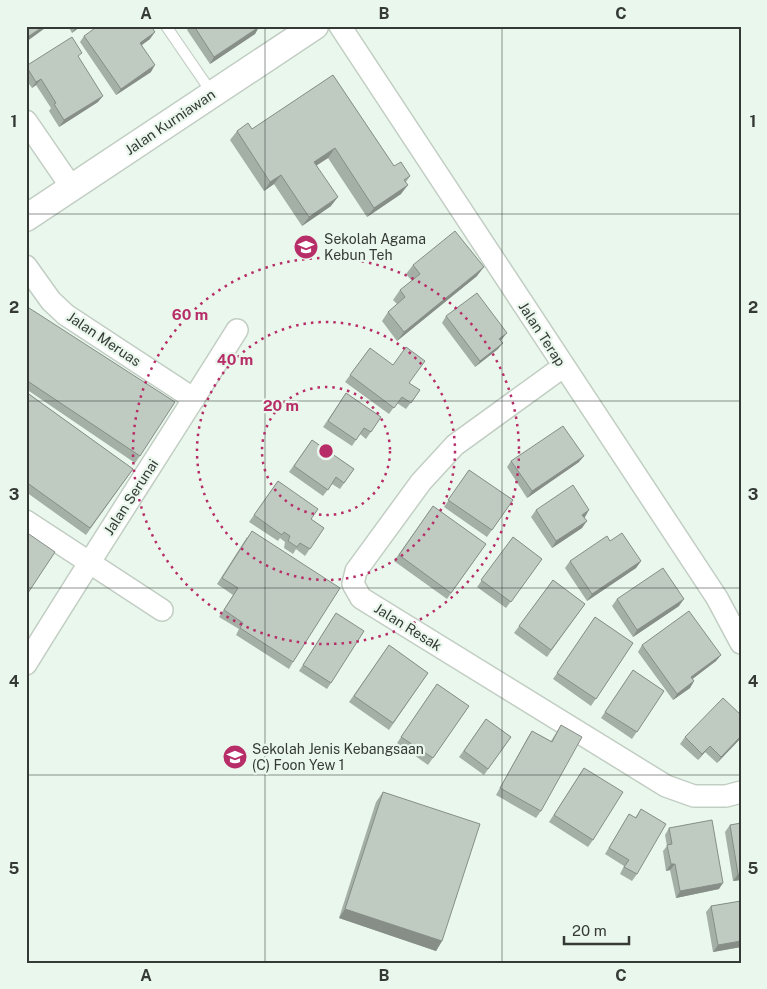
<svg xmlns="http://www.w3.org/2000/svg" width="767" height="989" font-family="'Public Sans',sans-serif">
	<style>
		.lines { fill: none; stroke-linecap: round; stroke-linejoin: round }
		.service-casing { stroke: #c2cec3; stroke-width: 12 }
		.minor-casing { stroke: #c2cec3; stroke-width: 24 }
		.tertiary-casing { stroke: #c2cec3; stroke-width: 29 }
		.service { stroke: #fff; stroke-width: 10 }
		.minor { stroke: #fff; stroke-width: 21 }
		.tertiary { stroke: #fff; stroke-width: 26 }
		.wall { fill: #a4afa6 }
		.shaded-wall { fill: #868e87 }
		.building { fill: #bfcbc1; stroke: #868e87 }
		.grid { fill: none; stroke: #353a36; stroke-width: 1; stroke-opacity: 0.55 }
		.ring { fill: none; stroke: #b72d67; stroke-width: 2.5; stroke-dasharray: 2.5 5 }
		.labels { text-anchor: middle; stroke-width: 4.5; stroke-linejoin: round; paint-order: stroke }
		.street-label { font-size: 14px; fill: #353a36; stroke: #eaf7ec }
		.poi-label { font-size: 14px; fill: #353a36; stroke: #eaf7ec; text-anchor: start }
		.centre { fill: #b72d67; stroke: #eaf7ec; stroke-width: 2.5 }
		.ring-label { font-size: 15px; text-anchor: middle; font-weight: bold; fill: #b72d67; stroke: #eaf7ec; stroke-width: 4.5; stroke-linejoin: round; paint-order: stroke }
		.neatline { fill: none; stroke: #353a36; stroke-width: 2 }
		.grid-label { font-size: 16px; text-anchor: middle; font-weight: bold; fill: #353a36 }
	</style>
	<rect width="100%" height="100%" fill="#eaf7ec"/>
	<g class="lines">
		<defs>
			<path id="service" d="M166,26L212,93"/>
			<path id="minor" d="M340,26L717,598L741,643
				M26,121L72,188
				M26,266L51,301L66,315L194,399
				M564,366L455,445L421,482L356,571L353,584L361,598L666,786L694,796H726L741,792
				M26,521L162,610
				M26,664C95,552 167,442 237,330"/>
			<path id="tertiary" d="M26,218L315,26"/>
		</defs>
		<use href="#service" class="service-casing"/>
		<use href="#minor" class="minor-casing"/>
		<use href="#tertiary" class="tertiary-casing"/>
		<use href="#service" class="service"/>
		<use href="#minor" class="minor"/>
		<use href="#tertiary" class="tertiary"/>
	</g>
	<path class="wall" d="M68,26H81L72,33Z
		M190,26H259L255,34L210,64L187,30Z
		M84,36L150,39L142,45L151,72L116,95L80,42Z
		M79,58L98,102L59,127L49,111L51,108L36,85L32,88L26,80V66Z
		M333,75L394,166L410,176L406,182L401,194L367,217L328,158L317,165L331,206L302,226L274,184L264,191L230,140L237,131L252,129Z
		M413,265L477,276L397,341L382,321L388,312L397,304L393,300L400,290L412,281L406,274Z
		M26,306L140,456L135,463L26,389Z
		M446,316L502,339L501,341L498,349L475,367L442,323Z
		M370,348L409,383L420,390L406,409L397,403L389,414L345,382Z
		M26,392L133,469L86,535L26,492Z
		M346,393L381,417L366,439L360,434L352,446L323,427Z
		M312,440L354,469L340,489L332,484L323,496L289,472Z
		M511,461L579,462L527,498L507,467Z
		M469,470L513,500L487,537L444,507Z
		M278,481L311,519L324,528L305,556L296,549L293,554L284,548L285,542L280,538L278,541L249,522Z
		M433,506L486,544L447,599L394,561Z
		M536,510L585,517L582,528L552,548L531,517Z
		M247,537L293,662L289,669L236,635L239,629L219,617L233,595L217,584Z
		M513,537L542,559L506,608L477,587Z
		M610,541L641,561L636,568L587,601L565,568L570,561Z
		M553,580L585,604L547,657L514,633Z
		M617,599L679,606L633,637L612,606Z
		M595,617L633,643L591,706L553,679Z
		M332,619L331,683L327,689L299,671Z
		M389,645L428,673L389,730L349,702Z
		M642,645L721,655L716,661L692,679L694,681L690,688L673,700L638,652Z
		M633,670L664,691L632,739L601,718Z
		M437,684L469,706L428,765L397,743Z
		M486,719L511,737L484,775L459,757Z
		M561,725L541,811L536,818L496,795L528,737L532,731L551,741Z
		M685,737L741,738L717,763L705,752L698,760L680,744Z
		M584,768L593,840L588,847L549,822Z
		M383,792L442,941L436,951L339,918L376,802Z
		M641,809L637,874L632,881L620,874L624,866L605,854L629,814L635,818Z
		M730,825L741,880L733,881L725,832Z
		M669,828L719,889L676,898L670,870L666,871L663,851L667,846L665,835Z
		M741,901V947L713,952L706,912L711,906Z"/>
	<path class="shaded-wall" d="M44,26H48L26,42V38Z
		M77,26H81L72,33Z
		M259,27L255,34L210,64L214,57Z
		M155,32L150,39L136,49L140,43Z
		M155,65L151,72L116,95L121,89Z
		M41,79L36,85L32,88L36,82Z
		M103,96L98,102L59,127L64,120Z
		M335,148L328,158L308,171L314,162Z
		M281,175L274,184L264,191L270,182Z
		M408,185L401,194L367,217L374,208Z
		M338,197L331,206L302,226L309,217Z
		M484,267L477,276L397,341L404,332Z
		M507,333L502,339L495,345L499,339Z
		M503,343L498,349L475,367L480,361Z
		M584,456L579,462L527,498L532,491Z
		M589,510L585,517L578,521L582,515Z
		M587,521L582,528L552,548L556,541Z
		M641,561L636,568L587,601L592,594Z
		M684,599L679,606L633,637L637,630Z
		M721,655L716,661L686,684L691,677Z
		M694,681L690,688L673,700L677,694Z
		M741,736V738L717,763L721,757Z
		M710,746L705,752L698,760L702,754Z
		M671,864H675L670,870L666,871Z
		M738,874H741V880L733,881Z
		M723,883L719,889L676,898L680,891Z
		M345,909L442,941L436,951L339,918Z
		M741,941V947L713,952L718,945Z"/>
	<path class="building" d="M26,26H44L26,38Z
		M98,26H151L155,32L140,43L155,65L121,89L84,36Z
		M194,26H259V27L214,57Z
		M72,37L82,53L78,56L103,96L64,120L54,104L56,103L41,79L36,82L26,66Z
		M333,75L394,166L401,162L410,176L404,180L408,185L374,208L335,148L314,162L338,197L309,217L281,175L270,182L237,131L248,123L252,129Z
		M455,231L484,267L404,332L388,312L405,297L400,290L420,274L413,265Z
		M477,293L507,333L499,339L503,343L480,361L446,316Z
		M26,306L175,402L140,456L26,380Z
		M406,347L425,361L409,383L420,390L411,403L402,397L394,408L350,375L370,348L393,365Z
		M26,392L133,469L90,528L26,482Z
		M346,393L381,417L371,432L364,428L356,440L328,421Z
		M563,426L584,456L532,491L511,461Z
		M312,440L354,469L344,483L336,477L328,490L294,466Z
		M469,470L513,500L492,530L448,500Z
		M278,481L318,509L311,519L324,528L310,549L300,543L297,547L288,541L290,536L284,532L282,535L254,515Z
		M573,485L589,510L582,515L587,521L556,541L536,510Z
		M433,506L486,544L451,593L399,555Z
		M252,531L340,588L293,662L240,628L243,623L224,610L238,588L222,578Z
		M26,532L55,552L26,596Z
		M622,533L641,561L592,594L570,561L607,536L610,541Z
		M513,537L542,559L511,602L481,580Z
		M663,568L684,599L637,630L617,599Z
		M553,580L585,604L551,650L519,626Z
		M689,611L721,655L691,677L694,681L677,694L642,645Z
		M336,613L364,631L331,683L303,665Z
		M595,617L633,643L596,699L557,673Z
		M389,645L428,673L393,723L354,696Z
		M633,670L664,691L637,732L605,712Z
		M437,684L469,706L433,758L401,737Z
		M723,698L741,715V736L721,757L710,746L702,754L685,737Z
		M486,719L511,737L488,769L464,751Z
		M561,725L582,737L541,811L500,788L532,731L552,742Z
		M584,768L623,792L593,840L554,815Z
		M383,792L480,824L442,941L345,909Z
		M641,809L666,824L637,874L624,867L629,860L609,848L629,814L636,818Z
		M712,820L723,883L680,891L675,864H671L667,845L672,844L669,828Z
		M741,823V874H738L730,825Z
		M741,901V941L718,945L711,906Z"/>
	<path class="grid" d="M265,26V963M502,26V963M26,214H741M26,401H741M26,588H741M26,775H741"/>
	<g class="ring">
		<circle cx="326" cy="451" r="64"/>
		<circle cx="326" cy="451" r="129"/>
		<circle cx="326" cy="451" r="193"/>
	</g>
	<defs>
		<symbol id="school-disc" viewBox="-11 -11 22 22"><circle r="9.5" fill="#b72d67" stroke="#eaf7ec"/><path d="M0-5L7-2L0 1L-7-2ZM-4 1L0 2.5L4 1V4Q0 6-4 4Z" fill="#fff"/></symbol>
	</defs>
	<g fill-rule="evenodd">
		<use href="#school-disc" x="292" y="233" width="28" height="28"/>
		<use href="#school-disc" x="221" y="743" width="28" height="28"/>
	</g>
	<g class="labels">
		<g class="street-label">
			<text transform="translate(170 122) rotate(-34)" y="5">Jalan Kurniawan</text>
			<text transform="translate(542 334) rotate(57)" y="5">Jalan Terap</text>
			<text transform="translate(104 339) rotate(34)" y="5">Jalan Meruas</text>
			<text transform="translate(131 497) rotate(-57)" y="5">Jalan Serunai</text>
			<text transform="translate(408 627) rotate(32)" y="5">Jalan Resak</text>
		</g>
		<g class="poi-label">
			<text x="324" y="244">Sekolah Agama<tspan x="324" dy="16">Kebun Teh</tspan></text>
			<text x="252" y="754">Sekolah Jenis Kebangsaan<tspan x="252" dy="16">(C) Foon Yew 1</tspan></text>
		</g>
	</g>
	<circle cx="326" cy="451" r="8" class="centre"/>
	<g class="ring-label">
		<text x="190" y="320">60 m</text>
		<text x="235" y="365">40 m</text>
		<text x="281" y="411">20 m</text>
	</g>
	<rect width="767" height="989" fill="none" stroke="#eaf7ec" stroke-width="55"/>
	<path d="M564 936v8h65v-8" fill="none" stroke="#353a36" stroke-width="2.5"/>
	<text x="572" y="936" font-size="15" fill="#353a36" stroke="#eaf7ec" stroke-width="4" paint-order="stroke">20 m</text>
	<rect x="28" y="28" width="712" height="934" class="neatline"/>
	<g class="grid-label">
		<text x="146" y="19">A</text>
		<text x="384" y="19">B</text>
		<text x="621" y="19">C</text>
		<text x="14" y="127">1</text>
		<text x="753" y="127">1</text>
		<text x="14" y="313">2</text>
		<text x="753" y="313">2</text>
		<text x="14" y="500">3</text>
		<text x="753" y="500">3</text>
		<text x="14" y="687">4</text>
		<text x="753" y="687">4</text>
		<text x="14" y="874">5</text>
		<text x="753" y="874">5</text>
		<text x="146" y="981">A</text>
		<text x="384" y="981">B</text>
		<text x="621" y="981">C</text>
	</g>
</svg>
